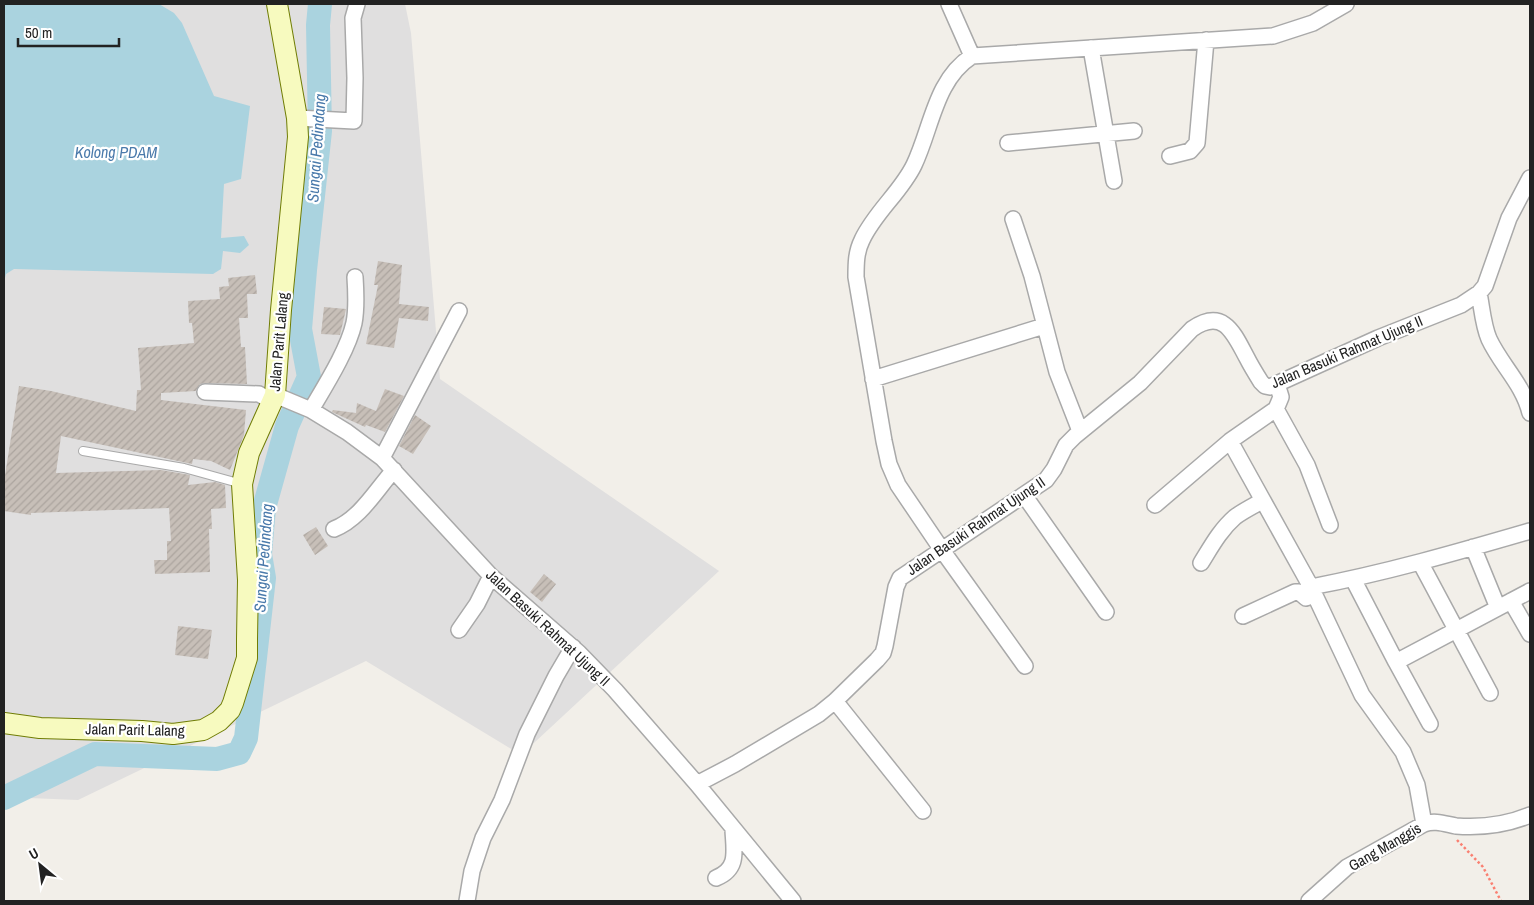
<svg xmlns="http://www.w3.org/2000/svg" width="1534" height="905" font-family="'Archivo Narrow',sans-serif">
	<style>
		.residential { fill: #e0dfdf }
		.water { fill: #aad3df }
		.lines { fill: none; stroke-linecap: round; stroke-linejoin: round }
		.river { stroke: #aad3df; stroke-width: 24 }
		.building { fill: url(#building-hatch) }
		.lane-casing { stroke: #a9a9a9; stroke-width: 10 }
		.street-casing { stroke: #a9a9a9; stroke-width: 18 }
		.secondary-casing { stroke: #707d05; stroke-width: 22 }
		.path { stroke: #fa8072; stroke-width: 2.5; stroke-dasharray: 2.5 2.5; stroke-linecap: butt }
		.lane { stroke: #fff; stroke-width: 8 }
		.street { stroke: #fff; stroke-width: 15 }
		.secondary { stroke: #f7fabf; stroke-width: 20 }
		.labels { text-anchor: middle; stroke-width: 4.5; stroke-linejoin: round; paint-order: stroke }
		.street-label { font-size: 15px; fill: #222; stroke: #fff }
		.water-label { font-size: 16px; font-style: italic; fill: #4a7aab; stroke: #fff }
	</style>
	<defs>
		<pattern id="building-hatch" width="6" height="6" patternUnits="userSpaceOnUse" patternTransform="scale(1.25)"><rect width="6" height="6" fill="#c7bfb8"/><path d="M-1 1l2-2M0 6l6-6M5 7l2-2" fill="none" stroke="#aba49e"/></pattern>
	</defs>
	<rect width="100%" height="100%" fill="#f2efe9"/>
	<path class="residential" d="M4,4H405L411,33L440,379L719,571L521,755L366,661L78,800L4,797Z"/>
	<path class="water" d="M4,4H159L174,13L182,23L214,96L250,106L241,179L224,184L221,238L244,236L249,245L240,253L223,251L221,269L213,274L14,269L6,274L4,282Z"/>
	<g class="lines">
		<path class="river" d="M4,798L95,754L217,759L239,753L246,738L264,578L260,554L264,508L287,426L309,377L300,329L305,270L320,131L318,25L320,4"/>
	</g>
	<path class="building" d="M378,261L402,265L399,304L429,307L428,321L399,318L394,348L366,344L378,285H374Z
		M255,275L257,294H247L248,318H239L241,347H245L247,384L205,383L200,384L196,391L161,393V400L246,410L244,435L230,470L211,461L193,459L192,464L61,436L56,473L161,470L190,475L188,485L215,482L225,485L226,508L211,509L212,529H209L210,572L155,574L154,560H167V541H171L169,508L31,513V515L4,511V482L19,386L51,391L136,411L137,390H141L138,348L194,343L192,323H189L188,301L220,299L219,287L229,286L228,278Z
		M324,307L346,309L340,335L321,334Z
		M385,389L404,396L385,432L366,425L365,427L332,412L333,410L356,413L357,403L376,411Z
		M415,415L431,426L413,454L399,446Z
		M316,527L328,546L315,555L303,535Z
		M544,574L556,584L542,602L530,592Z
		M178,626L212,630L208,659L175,655Z"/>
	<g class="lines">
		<defs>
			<path id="lane" d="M83,451L184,468L242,484"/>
			<path id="street" d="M949,4L972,56
				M1091,48L1114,181
				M297,118L354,121L355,78L353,18L357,4
				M1008,143L1134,131
				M1170,156L1190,151L1197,143L1206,40
				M1013,219L1032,276L1057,372L1080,431
				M1479,293C1482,308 1483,325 1489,339C1501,365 1523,384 1530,413
				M873,379L1044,326
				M205,392L259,394L266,398L272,404
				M275,395L311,410L347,432L382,458L491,576L579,653L615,690L697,784L735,764L819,714L835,701L877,660L883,653L885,646L896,587L900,578L1046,480L1054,469L1066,445L1075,436L1140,383L1192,329C1224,307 1234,334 1247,358C1251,366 1256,374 1261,382L1265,386L1270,387L1378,338L1461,305L1479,293L1485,286L1509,218L1530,178
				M1276,409L1307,465L1330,525
				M311,410C325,386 348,350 354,323C357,308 356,292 355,277
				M1230,441L1311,587L1362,695L1403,752L1417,785L1424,824
				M382,458L459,311
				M1024,495L1106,612
				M1155,505L1230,441L1276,409L1281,397L1277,384
				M334,529C360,519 376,490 394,470
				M1473,547L1498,608
				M1420,562L1490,693
				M1201,563C1211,547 1220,530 1235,517C1243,511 1253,506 1262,501
				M1353,579L1396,662L1430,724
				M1311,587C1385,573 1458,552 1530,531
				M1511,601L1530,634
				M1243,616L1295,592H1299L1306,598L1315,595
				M459,630L477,604L491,576
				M1396,662L1530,591
				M1025,666L942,550L898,485L889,464L884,441L856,277C856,264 856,252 862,240C875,212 901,192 914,165C932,127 935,80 972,56L1273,36L1313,23L1346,4
				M835,701L923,811
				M697,784L793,901
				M716,878C739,869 734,851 733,830
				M467,901L472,871L483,838L502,800L527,734L556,676L573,647
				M1309,901L1347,867L1424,824C1435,820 1445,824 1456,826C1482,828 1506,825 1530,815"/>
			<path id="secondary" d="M4,723L40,728L142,731L173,734L203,730L219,721L230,710L233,703L247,658V639L248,580L242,484L249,453L275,395L281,310L298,137L297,118L277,4"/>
		</defs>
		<use href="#lane" class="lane-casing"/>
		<use href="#street" class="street-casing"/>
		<use href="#secondary" class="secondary-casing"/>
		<path class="path" d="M1457,840L1483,867L1501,901"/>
		<use href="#lane" class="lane"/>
		<use href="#street" class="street"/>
		<use href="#secondary" class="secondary"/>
	</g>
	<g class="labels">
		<g class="street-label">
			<text transform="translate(279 342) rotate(-85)" y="5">Jalan Parit Lalang</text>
			<text transform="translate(1347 352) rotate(-23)" y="5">Jalan Basuki Rahmat Ujung II</text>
			<text transform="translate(976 526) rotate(-34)" y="5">Jalan Basuki Rahmat Ujung II</text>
			<text transform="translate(548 628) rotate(43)" y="5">Jalan Basuki Rahmat Ujung II</text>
			<text transform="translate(135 730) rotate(1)" y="5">Jalan Parit Lalang</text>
			<text transform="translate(1385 847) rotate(-30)" y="5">Gang Manggis</text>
		</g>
		<g class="water-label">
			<text transform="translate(316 148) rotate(-86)" y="6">Sungai Pedindang</text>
			<text x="116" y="158">Kolong PDAM</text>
			<text transform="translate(263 558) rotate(-86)" y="6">Sungai Pedindang</text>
		</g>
	</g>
	<rect width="1534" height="905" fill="none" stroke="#222222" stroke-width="10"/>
	<g transform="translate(40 865) rotate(331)" stroke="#ffffff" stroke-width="4" paint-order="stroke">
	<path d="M0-4L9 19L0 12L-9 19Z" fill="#222222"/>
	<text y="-8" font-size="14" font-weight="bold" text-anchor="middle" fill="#222222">U</text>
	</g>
	<path d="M18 38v8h101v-8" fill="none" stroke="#222222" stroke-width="2.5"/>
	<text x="25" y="38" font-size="15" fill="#222222" stroke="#ffffff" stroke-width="4" paint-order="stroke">50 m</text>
</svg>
